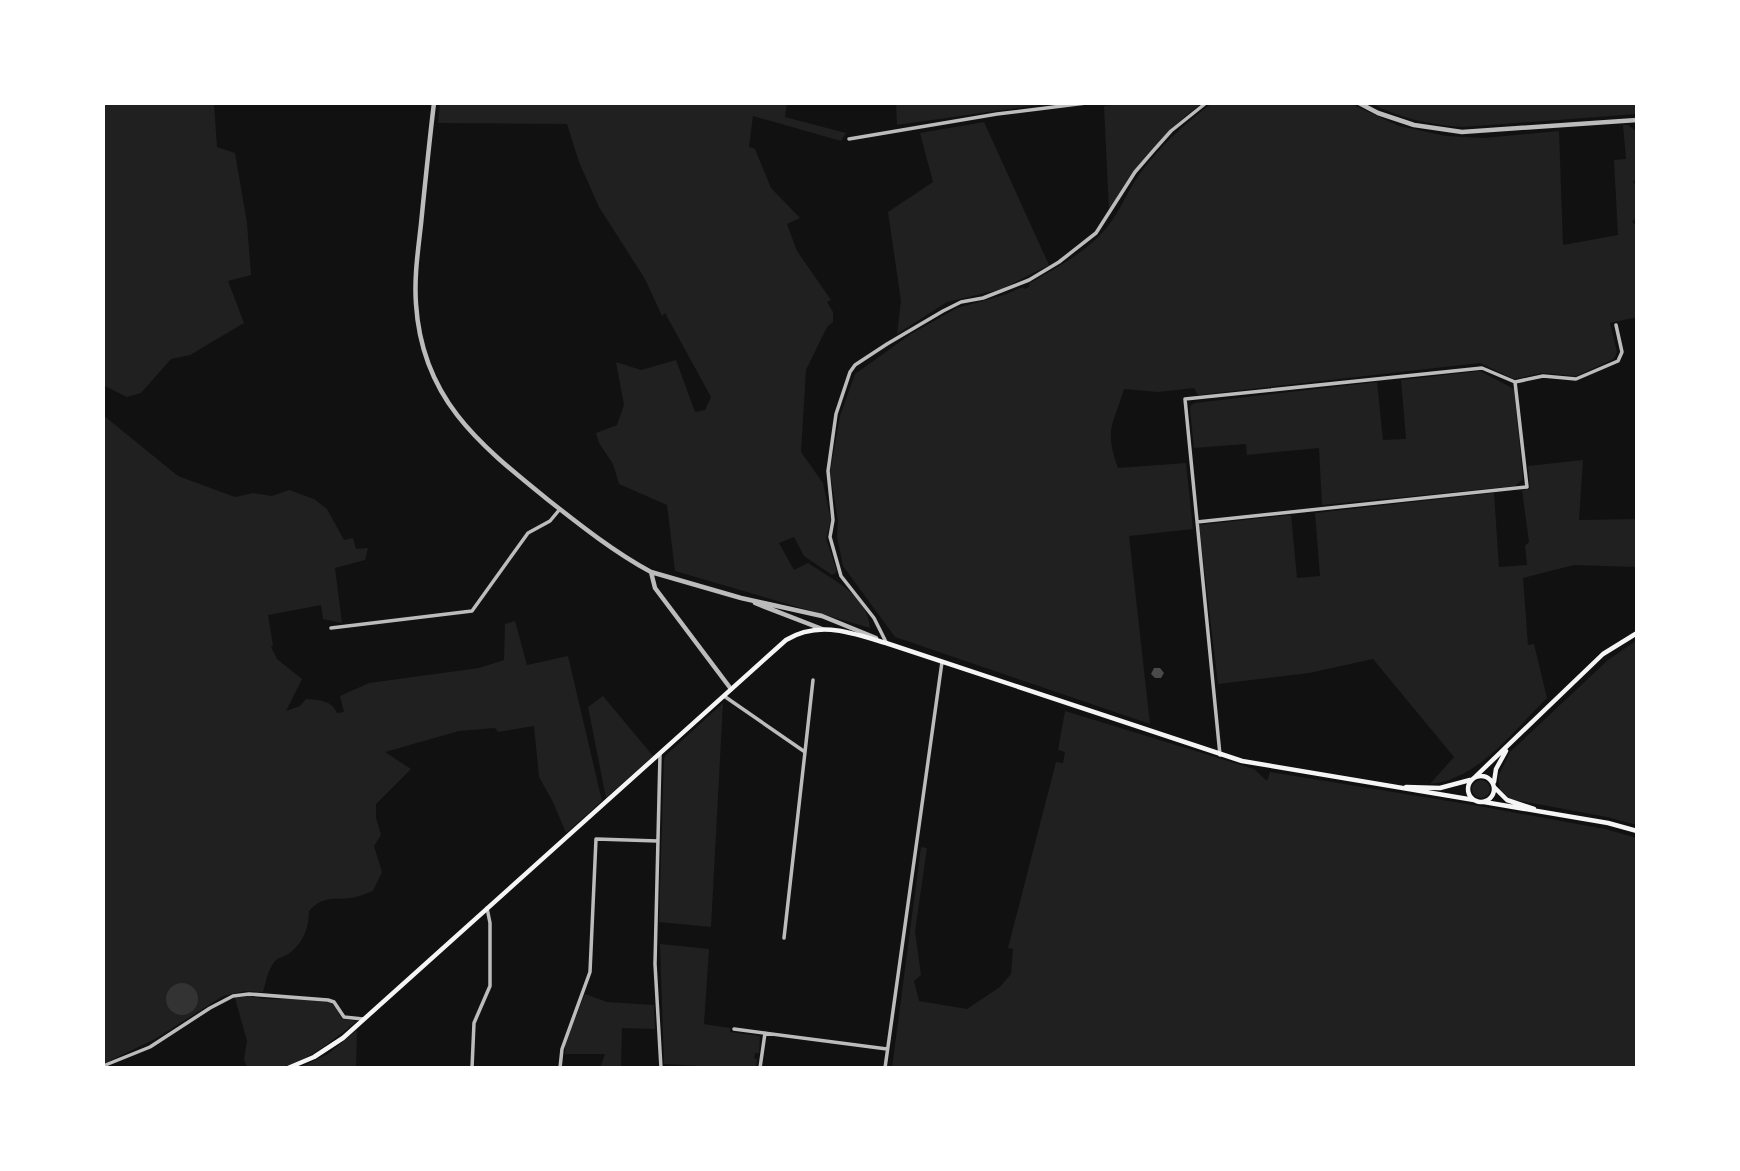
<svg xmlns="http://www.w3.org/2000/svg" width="1740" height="1171" font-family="Poppins,sans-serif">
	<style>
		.green { fill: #202020 }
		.water { fill: #333 }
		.building { fill: #4a4a4a }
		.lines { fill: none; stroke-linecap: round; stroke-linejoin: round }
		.minor { stroke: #bcbcbc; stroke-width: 3.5 }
		.tertiary { stroke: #bcbcbc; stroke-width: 4.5 }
		.secondary { stroke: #f5f5f5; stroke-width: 4.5 }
	</style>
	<rect width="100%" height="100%" fill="#111"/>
	<path class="green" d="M103,103H216L214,104L217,147L235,153L247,223L251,275L228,281L244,323L190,355L171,359L141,393L127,397L103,385Z
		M440,103H787L785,117L846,133L841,141L753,116L749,147L755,149L771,188L800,218L787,224L797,251L831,300L827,302L833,312V322L827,327L806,370L801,452L823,483L831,520L826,538L837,572L832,575L804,556L794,537L779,543L794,570L808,563C832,579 868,596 870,628L675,571L667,505L619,484L613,464L599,443L596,433L617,425L624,405L616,362L641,370L676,360L695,412L705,410L711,397L665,313L662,316L645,279L599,207L579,162L567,124L438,123Z
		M896,103H1052L897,125Z
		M1131,103H1202C1163,132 1132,168 1109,211L1104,106Z
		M1212,103H1349L1399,126L1446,136L1484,138L1559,131L1563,245L1618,235L1614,160L1626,159L1623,125H1628L1637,132V177L1633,182L1637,186V216L1632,222L1637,226V317L1610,323L1617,352L1614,359L1576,376L1542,373L1514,379L1480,363L1198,395L1194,388L1158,392L1124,389C1113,426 1104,429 1118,468L1186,463L1193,529L1129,536L1150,724L895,637L843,566L837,537L838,521L830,472L840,416L855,374L911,334L957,308L1004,295L1023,287L1024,289L1029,287L1030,283C1058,267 1092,249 1111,222C1122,207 1128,190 1139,175C1159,147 1184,124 1212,103Z
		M1370,103H1637V114L1463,127C1431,125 1399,118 1370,103Z
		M984,122L1049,265L1002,289L947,302L897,334L901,301L888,212L933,182L920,133Z
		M1480,371L1514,389L1523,479L1515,486L1322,505L1319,448L1247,455L1246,444L1194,448L1190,409L1191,405L1195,403L1377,382L1383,440L1406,439L1401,380Z
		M103,415L178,476L235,497L253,493L272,496L289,490L314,499L327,509L344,540L353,538L356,549L368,548L365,560L335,568L342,623L323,619L321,605L268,615L273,646L271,647L277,659L302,679L286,711L300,706L306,699C318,700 332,700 337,713L344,712L340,696L369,683L479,668L504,660L505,624L515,621L527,665L568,656L602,801L566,833L553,802L539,777L534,726L498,732L495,728L459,731L385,752L411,769L376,804V818L381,835L374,846L382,872L373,891C367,893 359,897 351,898C333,900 324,895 309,911C309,927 304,941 291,952C287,956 280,957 276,960C268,968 266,982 263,992L245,991L223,996L155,1039L103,1064Z
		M1583,460L1579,520L1637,519V567L1574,565L1523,578L1528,645L1534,644L1547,698C1514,730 1478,780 1430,784L1454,757L1373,659L1309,673L1218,684L1199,525L1291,515L1297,578L1320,576L1315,513L1494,493L1499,567L1527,565L1525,546L1529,542L1522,490L1530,489L1528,466Z
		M1637,640V825L1607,817L1510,799L1500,789L1498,777L1510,752L1608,660Z
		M603,696L653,756L606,798L588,707Z
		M723,703L711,927L659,922L664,759L666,755Z
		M1065,711L1254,769L1267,781L1270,772L1473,805L1605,829L1637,838V1068H892L921,847L927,848L915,931L921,975L914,981L919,1001L967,1009L1000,987L1011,974L1013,949L1008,948L1056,762L1063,763L1065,752L1058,750Z
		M1472 789a9 9 0 1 1 18 0a9 9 0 1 1-18 0Z
		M660,944L709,949L704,1024L730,1028V1032L760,1036L759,1053H755L754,1058L757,1059L756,1068H701V1066L664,1064Z
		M585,994L607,1002L654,1005L655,1029L622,1028L621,1068H600L605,1054H565V1044Z
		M249,996C255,997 261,999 266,999C280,1000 324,996 333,1005C337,1008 339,1015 342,1019L357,1021C336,1038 304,1065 275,1068C266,1069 256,1068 247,1068L244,1059L247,1041L235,998Z
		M357,1030L356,1068H299L328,1054Z"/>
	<path class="water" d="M166 999a16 16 0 1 1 32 0a16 16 0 1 1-32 0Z"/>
	<path class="building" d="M1154,668H1160L1164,673L1161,678H1155L1151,674Z"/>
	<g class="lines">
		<path class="minor" d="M849,139L997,114L1086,103
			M1197,522L1527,487L1515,382
			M331,628L472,611L528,533L550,521L560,509
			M886,642L874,618L841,576L830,537L833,520L828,471L836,414L850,372L855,365L887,344L943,311L961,302L983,298L1029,280L1059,262L1096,233L1135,172L1154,150L1171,131L1206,103
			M724,696L805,752L784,938
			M805,752L813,680
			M660,755L655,964L661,1068
			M1220,755L1185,399L1482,368L1515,382L1543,376L1576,379L1618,361L1622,352L1616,325
			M734,1029L887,1049
			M103,1066L150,1047L210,1008L233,996L249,994L328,1000L334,1002L344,1017L363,1019
			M472,1068L474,1023L490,986V923L487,908
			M560,1068L562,1049L590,972L596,839L658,841
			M760,1068L765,1033
			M885,1068L942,662"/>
		<path class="tertiary" d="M434,103C429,144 425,184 421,224C418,251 414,277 416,304C422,399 479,444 547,499C580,525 614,552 651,572L655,588L731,689
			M1359,103L1378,113L1414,125L1462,132L1637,120
			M651,572L741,598L822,616L876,638
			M755,603L822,629"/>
		<path class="secondary" d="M1468 789a13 13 0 1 1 26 0a13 13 0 1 1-26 0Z
			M1475,777L1603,654L1637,633
			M1494,782L1496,769L1506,751
			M1406,787L1440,788L1470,780
			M1495,788L1507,800L1534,809
			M1484,802L1608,823L1637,831
			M288,1068L314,1057L343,1038L786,640C819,620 852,633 886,643L1242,761L1474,800"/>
	</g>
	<rect width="1740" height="1171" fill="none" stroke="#ffffff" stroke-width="210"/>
</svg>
